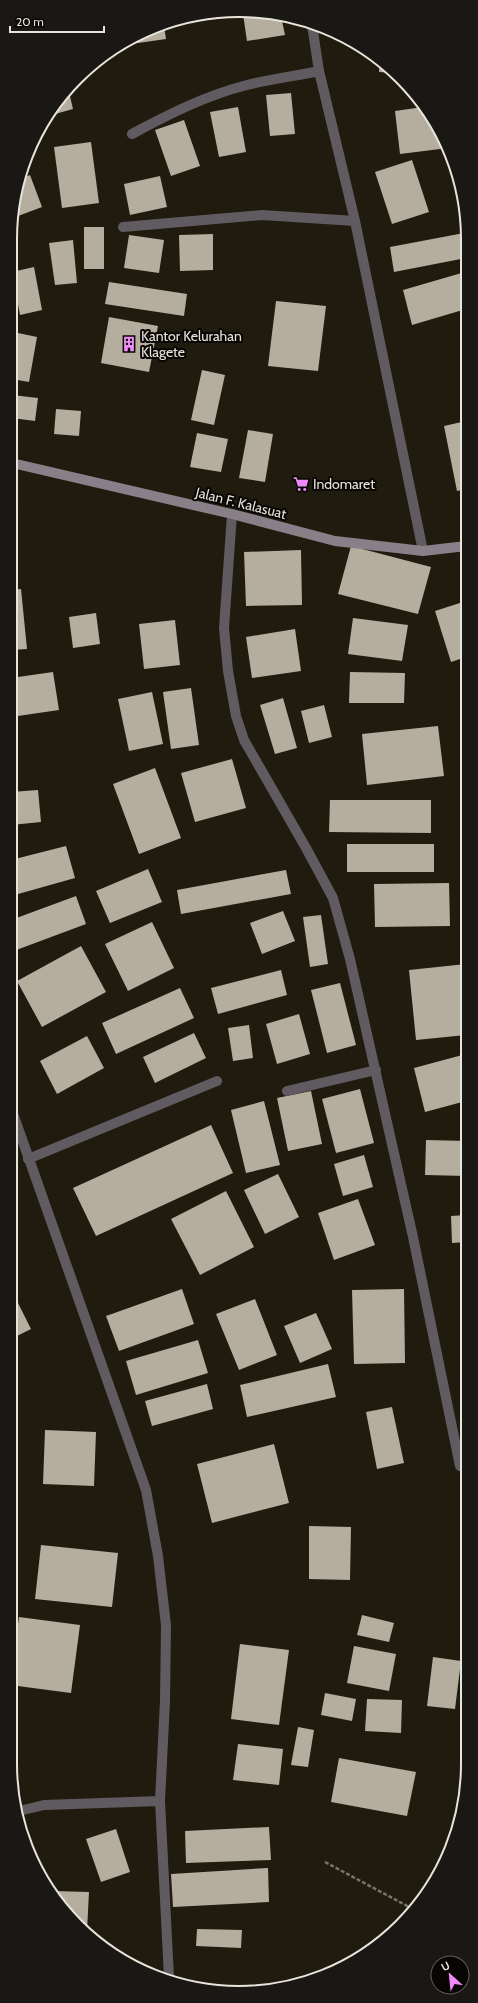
<svg xmlns="http://www.w3.org/2000/svg" width="478" height="2003" font-family="Cabin,sans-serif">
	<style>
		.building { fill: #b5ae9f }
		.lines { fill: none; stroke-linecap: round; stroke-linejoin: round }
		.path { stroke: #79746a; stroke-width: 2.5; stroke-dasharray: 4 2; stroke-linecap: butt }
		.street { stroke: #605b60; stroke-width: 10 }
		.secondary { stroke: #878088; stroke-width: 10 }
		.labels { text-anchor: middle; stroke-width: 4; stroke-linejoin: round; paint-order: stroke }
		.poi-label { font-size: 14px; fill: #e8e4dc; stroke: #080603; text-anchor: start }
		.street-label { font-size: 14px; fill: #e8e4dc; stroke: #080603 }
		.rim { fill: none; stroke: #e8e4dc; stroke-width: 2 }
	</style>
	<rect width="100%" height="100%" fill="#201b0f"/>
	<path class="building" d="M269,12L281,16L285,35L247,41L243,14Z
		M164,26L166,39L131,44V42Z
		M380,62L395,73L379,72Z
		M69,92L73,109L48,116Z
		M291,93L295,134L270,136L266,95Z
		M238,107L246,152L219,157L210,112Z
		M423,107L444,138L448,148L400,154L395,111Z
		M184,120L200,166L171,176L155,130Z
		M91,142L99,203L62,208L54,147Z
		M412,160L429,212L392,224L375,172Z
		M30,175L42,207L18,216L14,204L23,178Z
		M160,176L167,207L130,215L124,184Z
		M84,227H104V269H84Z
		M464,233L466,258L394,272L390,247Z
		M213,234V270L180,271L179,235Z
		M129,235L164,240L159,273L124,268Z
		M73,240L77,283L55,285L49,243Z
		M34,267L42,310L20,315L12,272Z
		M465,272L466,309L412,325L403,290Z
		M109,282L187,294L184,316L105,304Z
		M276,301L326,306L318,371L268,366Z
		M109,317L158,326L149,372L101,363Z
		M18,333L37,337L29,382L12,379V367Z
		M202,370L225,375L214,425L191,420Z
		M12,395L38,398L35,421L12,418Z
		M56,409L81,411L79,436L54,434Z
		M466,421V489L457,491L444,426Z
		M248,430L273,434L265,482L239,478Z
		M197,433L228,439L221,472L190,467Z
		M351,546L431,567L418,614L338,594Z
		M301,550L302,605L246,606L244,552Z
		M21,589L27,649L11,650L12,590Z
		M466,601V657L451,662L435,611Z
		M96,613L100,644L73,648L69,617Z
		M353,618L408,625L402,661L348,654Z
		M175,620L180,665L144,669L139,624Z
		M295,629L301,671L252,678L246,637Z
		M53,672L59,710L11,717V678Z
		M350,672L405,673L404,703H349Z
		M191,688L199,745L171,749L163,692Z
		M152,692L163,744L129,751L118,699Z
		M283,698L297,748L275,754L260,705Z
		M324,705L332,737L309,743L301,711Z
		M438,726L444,776L367,785L362,734Z
		M232,759L246,808L195,822L181,773Z
		M155,768L181,838L139,854L113,784Z
		M38,790L41,822L11,825V792Z
		M330,800H431V833L329,832Z
		M347,844H434V872H347Z
		M66,846L75,878L11,896V860Z
		M148,869L162,902L110,923L96,891Z
		M286,870L291,894L181,914L177,890Z
		M449,883L450,926L375,927L374,884Z
		M76,896L86,924L11,952V920Z
		M283,911L295,941L262,954L250,923Z
		M321,915L328,964L310,967L303,917Z
		M152,922L174,968L128,991L105,944Z
		M81,946L106,992L42,1027L17,981Z
		M466,964V1035L416,1040L409,970Z
		M281,970L287,995L218,1014L211,988Z
		M340,983L356,1045L327,1053L311,990Z
		M180,988L194,1018L116,1054L102,1023Z
		M299,1014L310,1054L277,1064L266,1024Z
		M249,1025L253,1058L233,1061L228,1028Z
		M194,1033L206,1058L155,1083L143,1057Z
		M87,1036L104,1068L57,1094L40,1061Z
		M466,1054V1101L425,1112L414,1068Z
		M360,1089L374,1143L336,1153L322,1099Z
		M311,1091L322,1144L288,1151L277,1098Z
		M264,1101L280,1165L246,1173L231,1110Z
		M211,1125L233,1173L96,1236L73,1188Z
		M426,1140L466,1141V1176L425,1175Z
		M364,1155L373,1187L343,1196L334,1164Z
		M278,1174L299,1217L265,1234L244,1190Z
		M226,1191L254,1247L200,1275L171,1219Z
		M358,1199L375,1245L334,1260L318,1213Z
		M466,1215V1242L452,1243L451,1216Z
		M11,1289L31,1329L11,1339Z
		M182,1289L194,1324L119,1351L106,1316Z
		M404,1289L405,1363L354,1364L352,1290Z
		M255,1299L277,1355L239,1370L216,1314Z
		M316,1313L332,1349L300,1363L284,1326Z
		M198,1340L208,1373L136,1395L126,1361Z
		M328,1364L336,1397L247,1417L240,1385Z
		M207,1384L213,1409L152,1426L145,1401Z
		M392,1407L404,1463L377,1469L366,1412Z
		M45,1430L96,1432L94,1486L43,1484Z
		M274,1444L289,1503L212,1523L197,1464Z
		M309,1526L351,1527L350,1580L309,1579Z
		M41,1545L118,1553L112,1607L35,1599Z
		M362,1615L394,1623L389,1642L357,1635Z
		M19,1617L80,1625L71,1693L10,1685Z
		M240,1644L289,1650L279,1725L231,1719Z
		M354,1646L396,1654L389,1691L347,1683Z
		M433,1657L461,1661L455,1709L427,1706Z
		M325,1693L356,1699L352,1721L321,1715Z
		M367,1699L402,1700L401,1733L365,1731Z
		M298,1727L314,1730L308,1767L291,1765Z
		M238,1744L283,1749L279,1785L233,1780Z
		M339,1758L416,1772L407,1816L331,1802Z
		M269,1827L271,1860L186,1863L185,1831Z
		M116,1829L130,1872L101,1882L86,1839Z
		M268,1868L269,1902L173,1907L171,1874Z
		M52,1891L89,1892L87,1931L67,1915Z
		M197,1929L242,1930L241,1948L196,1946Z"/>
	<g class="lines">
		<path class="path" d="M325,1862L411,1908"/>
		<path class="street" d="M312,25L319,71L355,221L423,551
			M132,134C169,114 207,95 247,85C271,79 296,76 319,71
			M123,227L262,215L355,221
			M232,514L224,628L228,671L236,716L244,740L306,848L333,898L350,959L413,1237L460,1466
			M287,1091L376,1070
			M11,1108L146,1490L158,1556L166,1625L165,1701L160,1801L169,1978
			M28,1159L217,1081
			M19,1811L44,1805L160,1801"/>
		<path class="secondary" d="M12,463L232,514L335,541L423,551L466,546"/>
	</g>
	<defs>
		<symbol id="building-bare" viewBox="-9 -9 18 18"><path d="M-4-6H4V6H1V3H-1V6H-4ZM-2.5-4.3h1.7v1.8h-1.7ZM.8-4.3h1.7v1.8H.8ZM-2.5-1h1.7V.8h-1.7ZM.8-1h1.7V.8H.8Z" fill="#ee8bf8" stroke="#080603" stroke-width="2.5" paint-order="stroke"/></symbol>
		<symbol id="supermarket-bare" viewBox="-9 -9 18 18"><path d="M-6-5.5h2.5l.6 2H6L4.5 2H-2.5L-4.4-4H-6ZM-1.5 3.2a1.3 1.3 0 1 0 .1 0ZM3 3.2a1.3 1.3 0 1 0 .1 0Z" fill="#ee8bf8" stroke="#080603" stroke-width="2.5" paint-order="stroke"/></symbol>
	</defs>
	<g fill-rule="evenodd">
		<use href="#building-bare" x="118" y="333" width="22" height="22"/>
		<use href="#supermarket-bare" x="290" y="473" width="22" height="22"/>
	</g>
	<g class="labels">
		<g class="poi-label">
			<text x="141" y="341">Kantor Kelurahan<tspan x="141" dy="16">Klagete</tspan></text>
			<text x="313" y="489">Indomaret</text>
		</g>
		<g class="street-label">
			<text transform="translate(241 503) rotate(14)" y="5">Jalan F. Kalasuat</text>
		</g>
	</g>
	<path d="M0 0H478V2003H0ZM239 17H239A222 222 0 0 1 461 239V1764A222 222 0 0 1 239 1986H239A222 222 0 0 1 17 1764V239A222 222 0 0 1 239 17Z" fill="#1a1814" fill-rule="evenodd"/>
	<path class="rim" d="M239 17H239A222 222 0 0 1 461 239V1764A222 222 0 0 1 239 1986H239A222 222 0 0 1 17 1764V239A222 222 0 0 1 239 17Z"/>
	<g transform="translate(450 1975) rotate(333)"><circle r="19" fill="#080603" stroke="#625f5a"/>
	<path d="M0-3L7 15L0 10L-7 15Z" fill="#ee8bf8"/>
	<text y="-6" font-size="11" font-weight="bold" text-anchor="middle" fill="#e8e4dc">U</text>
	</g>
	<path d="M10 26v6h94v-6" fill="none" stroke="#e8e4dc" stroke-width="2"/>
	<text x="16" y="26" font-size="12" fill="#e8e4dc" stroke="#080603" stroke-width="3" paint-order="stroke">20 m</text>
</svg>
